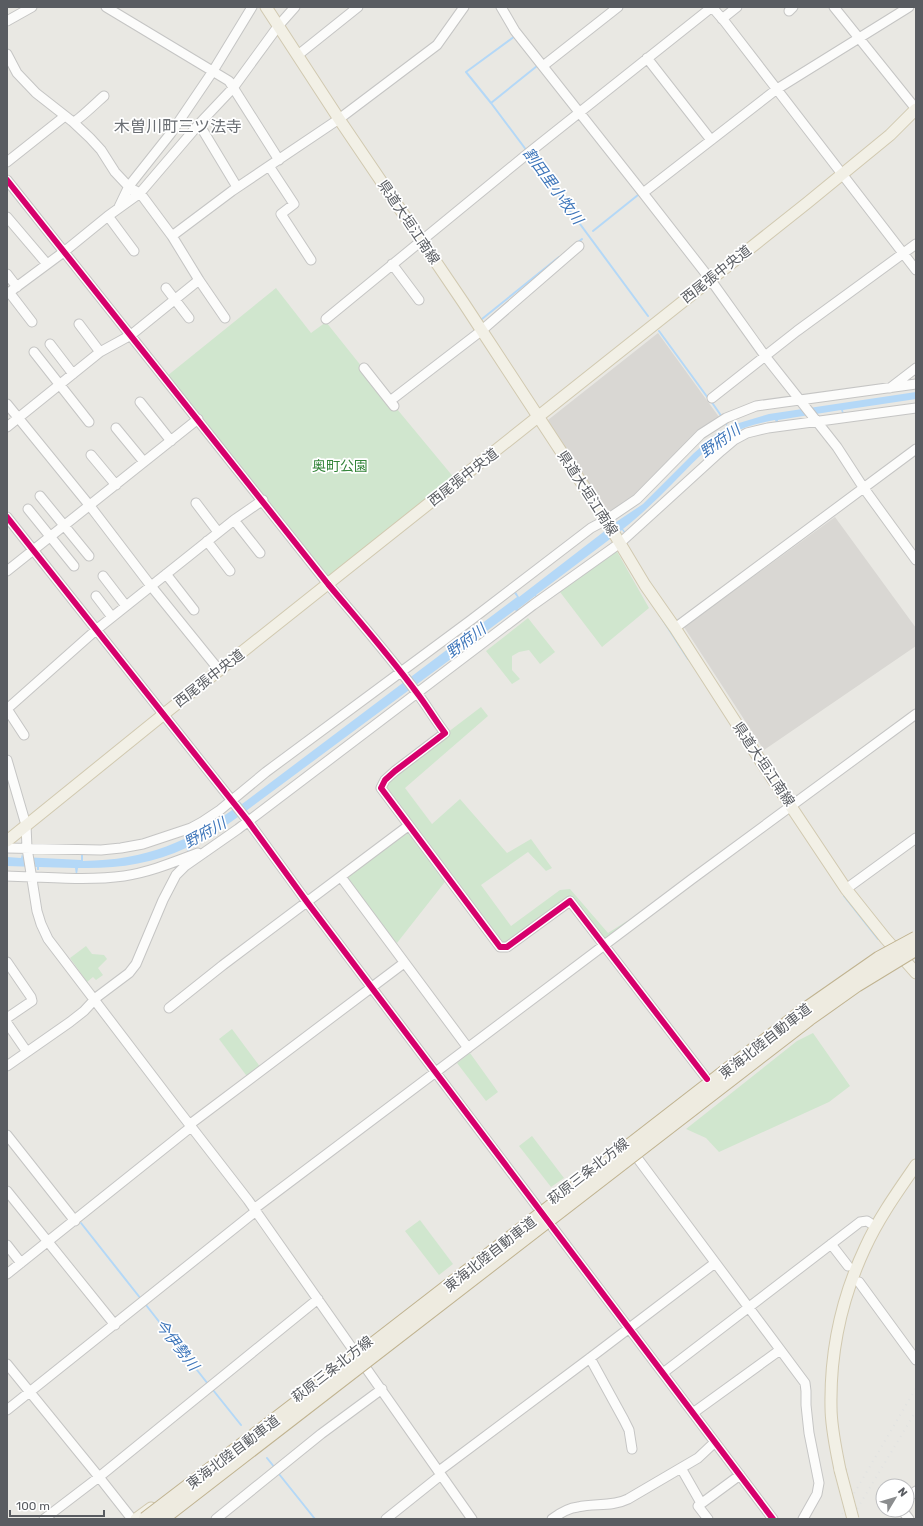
<svg xmlns="http://www.w3.org/2000/svg" width="923" height="1526" font-family="Rubik,'Noto Sans JP',sans-serif">
	<style>
		.industrial { fill: #d9d7d3 }
		.green { fill: #d0e6ce }
		.water { fill: #b4d8f7 }
		.lines { fill: none; stroke-linecap: round; stroke-linejoin: round }
		.stream { stroke: #b4d8f7; stroke-width: 2 }
		.minor-casing { stroke: #c5c5c4; stroke-width: 11 }
		.major-casing { stroke: #d1c9b0; stroke-width: 13 }
		.minor { stroke: #fcfcfb; stroke-width: 9 }
		.major { stroke: #f2f0e6; stroke-width: 11 }
		.rail { stroke: #e1e2e1; stroke-width: 2; stroke-dasharray: 1 5; stroke-linecap: butt }
		.major-bridge-casing { stroke: #d1c9b0; stroke-width: 13; stroke-linecap: butt }
		.highway-bridge-casing { stroke: #c0b390; stroke-width: 15; stroke-linecap: butt }
		.major-bridge { stroke: #f2f0e6; stroke-width: 11 }
		.highway-bridge { stroke: #eeebe0; stroke-width: 13 }
		.cycleway-casing { stroke: #fff; stroke-width: 8 }
		.cycleway { stroke: #d6006c; stroke-width: 6 }
		.labels { text-anchor: middle; stroke-width: 3.5; stroke-linejoin: round; paint-order: stroke }
		.street-label { font-size: 14px; fill: #595c61; stroke: #fff }
		.park-label { font-size: 14px; fill: #34853a; stroke: #fff }
		.water-label { font-size: 15px; font-style: italic; fill: #3e76ba; stroke: #fff }
		.quarter-label { font-size: 16px; fill: #6a6e73; stroke: #fff }
	</style>
	<rect width="100%" height="100%" fill="#e9e8e3"/>
	<path class="industrial" d="M658,333L719,417L695,436L636,497L610,515L549,424L548,420Z
		M835,517L916,628V646L764,750L684,627Z"/>
	<path class="green" d="M276,288L311,333L326,322L358,362L455,479L327,577L167,376Z
		M615,548L649,608L602,647L560,592Z
		M528,618L555,652L540,664L529,650L519,652L512,656V670L520,679L512,684L486,651Z
		M481,707L488,716L405,788L432,824L460,799L507,853L531,839L552,868L546,871L528,852L481,885L511,926L560,890L570,889L608,933L627,921L626,924L608,942L570,901L507,947L382,790L385,780Z
		M406,828L448,878L397,943L341,877Z
		M86,946L92,954L104,955L107,959L98,968L103,975L96,980L93,977L87,982L70,958Z
		M232,1029L261,1068L249,1079L219,1039Z
		M813,1033L850,1086L829,1102L719,1152L706,1138L686,1129L797,1041Z
		M470,1053L498,1092L486,1101L457,1063Z
		M532,1136L564,1178L551,1187L519,1146Z
		M420,1220L453,1264L439,1275L405,1231Z"/>
	<path class="water" d="M916,392V399L843,410L844,415H843L841,410L778,420V426H777L775,420C759,423 743,427 729,435C707,446 690,466 673,483C657,499 641,515 623,529L627,534L626,535L622,530L536,595L539,599L538,600L535,596L518,609L520,612L519,614L515,610L456,654L459,659L458,660L455,656L246,811L250,815L245,812L221,829L188,847L190,851H188L186,848C153,864 115,869 78,868L77,874L76,875L75,868L39,867V870H37V867L7,866V857L21,858L22,854L23,857L81,860V855H83V861C147,860 189,842 239,805L236,801L238,800L242,804L517,597L514,593L516,592L519,597L619,520L643,504L694,453L716,434L727,428L724,416L728,427L739,423L769,414Z"/>
	<g class="lines">
		<path class="stream" d="M491,103L466,72L515,36
			M527,151L491,103L537,66
			M529,155L648,316
			M593,231L638,195
			M577,243L582,239
			M482,319L559,257
			M659,331L708,398
			M711,401L722,417
			M659,614L688,659
			M844,896L878,939
			M81,1223L141,1299
			M146,1305L208,1384
			M213,1390L241,1425
			M267,1458L275,1468
			M279,1474L315,1519"/>
		<defs>
			<path id="minor" d="M106,7L229,81L279,160
				M501,7L515,31L643,193L710,279L765,356L837,447L863,487L916,560
				M712,7L725,22L916,270
				M834,7L916,109
				M789,11L793,7
				M722,19L737,7
				M7,21L32,7
				M7,54L17,73L36,93L73,122C78,121 98,101 104,96
				M298,55L358,7
				M647,58L711,140
				M543,66L618,7
				M73,122L90,138L101,150L115,172L130,188L140,193L172,236L199,280L225,318
				M199,124L237,187
				M7,162L65,116
				M269,166L294,204L281,214L311,260
				M7,180L328,584C358,620 389,655 417,693C427,706 435,720 445,733L395,771L385,780L381,788L500,947H507L570,901L707,1079
				M643,193L777,89L909,7
				M119,207L129,186L171,133L213,71L252,7
				M108,216L134,251
				M7,217L47,264
				M172,236L232,191L339,119L437,45L464,7
				M392,264L419,300
				M7,274L17,287
				M166,288L189,318
				M9,292L32,322
				M7,294L65,251L108,216L140,193L199,124L233,88L279,25L295,7
				M326,319L526,155L712,7
				M79,324L100,352
				M50,344L73,374
				M34,352L89,422
				M364,368L394,406
				M890,388L916,368
				M712,398L797,331L916,244
				M390,401L481,331L579,246
				M140,402L171,441
				M7,404L90,506L151,586L219,670
				M7,427L100,352L131,335L199,280
				M116,428L144,462
				M91,455L116,485
				M40,496L89,556
				M196,503L218,532
				M28,509L74,566
				M7,517L248,821L307,902L773,1519
				M234,520L260,553
				M207,541L230,571
				M7,571L198,419
				M166,574L194,610
				M103,576L126,606
				M96,596L112,617
				M675,628L916,449
				M7,709L96,630L234,520L263,500
				M7,709L24,735
				M7,760L26,825L27,848L37,911L41,924L48,939L179,1111L248,1200L472,1519
				M7,848L101,850L121,848L143,844L191,828L202,822L220,810L266,772L471,620L591,528L606,520L637,499L701,434L726,418L756,406L916,384
				M7,876C43,877 89,881 124,876C150,872 174,862 198,853
				M341,877L468,1048
				M846,889L916,838
				M7,962L31,997L32,1001L7,1018
				M169,1008L223,965L408,826
				M7,1023L27,1052
				M7,1066L70,1022L84,1011L97,997L129,973L136,964L163,900L176,875L185,866L238,829L533,605L620,543L721,451L734,440L747,433L768,428L916,408
				M189,1125L404,963
				M7,1135L75,1221
				M638,1159L805,1383L806,1391V1405L809,1433L819,1483L817,1494L803,1519
				M7,1191L115,1325
				M254,1209L692,879L916,714
				M831,1244L848,1266
				M7,1245L21,1263
				M7,1274L191,1127
				M859,1282L916,1360
				M590,1358L624,1420L629,1430L632,1449
				M7,1364L99,1477L132,1519
				M663,1373L860,1222L867,1221L876,1227
				M7,1410L256,1211
				M693,1413L780,1350
				M681,1468L701,1503
				M439,1471L590,1358L715,1263
				M907,1498L916,1491
				M902,1510L909,1519
				M44,1519L99,1477L318,1299
				M216,1519L321,1434L382,1389
				M386,1519L441,1475
				M552,1519C560,1513 568,1508 578,1507C594,1503 612,1507 628,1499L698,1458L715,1442
				M708,1519L698,1506L740,1475"/>
			<path id="major" d="M266,7L339,119L463,302L606,520L645,585L675,628L760,760L846,889L885,938L916,973
				M7,841L164,714L807,203L890,135L916,109
				M840,1470C836,1449 831,1428 831,1407C830,1352 842,1297 865,1248C878,1219 898,1191 916,1165
				M136,1519L151,1508"/>
		</defs>
		<use href="#minor" class="minor-casing"/>
		<use href="#major" class="major-casing"/>
		<use href="#minor" class="minor"/>
		<use href="#major" class="major"/>
		<path class="rail" d="M839,1519L916,1388
			M851,1519L916,1411"/>
		<defs>
			<path id="major-bridge" d="M840,1470L853,1519"/>
			<path id="highway-bridge" d="M145,1519L368,1348L803,1011L879,958L916,938
				M162,1519L809,1019L857,985L916,949"/>
		</defs>
		<use href="#major-bridge" class="major-bridge-casing"/>
		<use href="#highway-bridge" class="highway-bridge-casing"/>
		<use href="#major-bridge" class="major-bridge"/>
		<use href="#highway-bridge" class="highway-bridge"/>
		<defs>
			<path id="cycleway" d="M7,180L328,584C358,620 389,655 417,693C427,706 435,720 445,733L395,771L385,780L381,788L500,947H507L570,901L707,1079
				M7,517L248,821L307,902L773,1519"/>
		</defs>
		<use href="#cycleway" class="cycleway-casing"/>
		<use href="#cycleway" class="cycleway"/>
	</g>
	<g class="labels">
		<g class="street-label">
			<text transform="translate(409 222) rotate(56)" y="5">県道大垣江南線</text>
			<text transform="translate(716 274) rotate(-38)" y="5">西尾張中央道</text>
			<text transform="translate(463 477) rotate(-38)" y="5">西尾張中央道</text>
			<text transform="translate(588 493) rotate(57)" y="5">県道大垣江南線</text>
			<text transform="translate(209 678) rotate(-38)" y="5">西尾張中央道</text>
			<text transform="translate(764 764) rotate(56)" y="5">県道大垣江南線</text>
			<text transform="translate(765 1041) rotate(-38)" y="5">東海北陸自動車道</text>
			<text transform="translate(588 1171) rotate(-38)" y="5">萩原三条北方線</text>
			<text transform="translate(490 1254) rotate(-38)" y="5">東海北陸自動車道</text>
			<text transform="translate(332 1369) rotate(-38)" y="5">萩原三条北方線</text>
			<text transform="translate(233 1452) rotate(-37)" y="5">東海北陸自動車道</text>
		</g>
		<g class="park-label">
			<text x="340" y="471">奥町公園</text>
		</g>
		<g class="water-label">
			<text transform="translate(553 186) rotate(54)" y="5">割田里小牧川</text>
			<text transform="translate(720 441) rotate(-35)" y="5">野府川</text>
			<text transform="translate(466 641) rotate(-37)" y="5">野府川</text>
			<text transform="translate(205 833) rotate(-29)" y="5">野府川</text>
			<text transform="translate(177 1345) rotate(52)" y="5">今伊勢川</text>
		</g>
		<g class="quarter-label">
			<text x="178" y="132">木曽川町三ツ法寺</text>
		</g>
	</g>
	<rect width="923" height="1526" fill="none" stroke="#595c61" stroke-width="16"/>
	<g transform="translate(895 1498) rotate(52)"><circle r="19" fill="#ffffff" stroke="#bdbec0"/>
	<path d="M0-3L7 15L0 10L-7 15Z" fill="#8b8d8e"/>
	<text y="-6" font-size="11" font-weight="bold" text-anchor="middle" fill="#595c61">N</text>
	</g>
	<path d="M10 1510v6h94v-6" fill="none" stroke="#595c61" stroke-width="2"/>
	<text x="16" y="1510" font-size="12" fill="#595c61" stroke="#ffffff" stroke-width="3" paint-order="stroke">100 m</text>
</svg>
